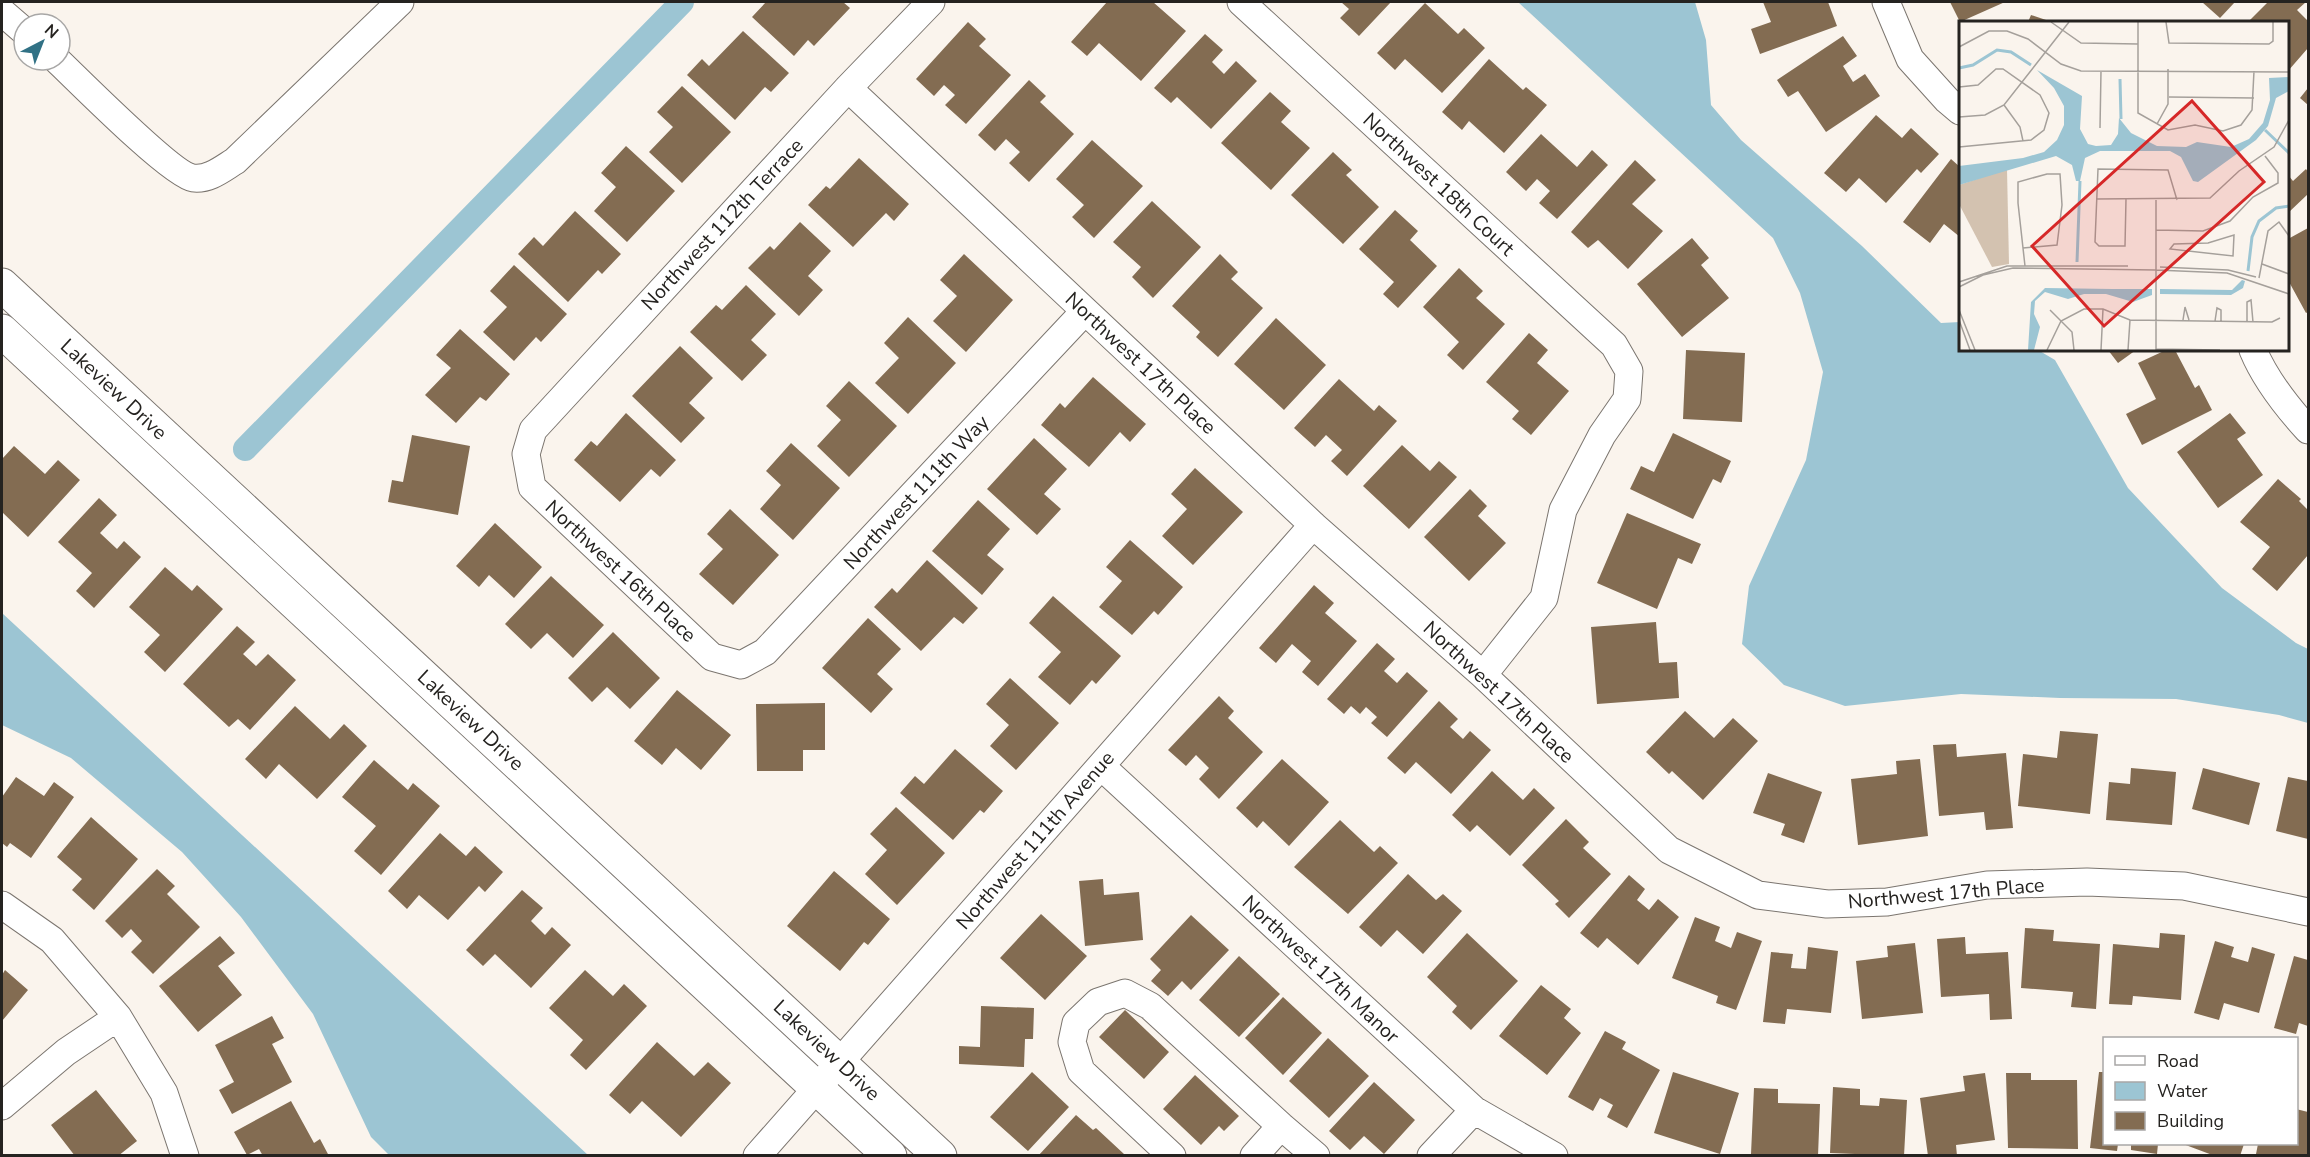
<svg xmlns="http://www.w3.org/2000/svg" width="2310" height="1157" font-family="'Nunito Sans',sans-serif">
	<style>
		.water { fill: #9cc5d3 }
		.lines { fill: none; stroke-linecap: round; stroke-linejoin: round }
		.canal { stroke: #9cc5d3; stroke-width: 24 }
		.building { fill: #836c52 }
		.street-casing { stroke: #7b756f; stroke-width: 29 }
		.secondary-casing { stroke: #7b756f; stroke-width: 35 }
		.street { stroke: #fff; stroke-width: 27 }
		.secondary { stroke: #fff; stroke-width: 33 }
		.labels { text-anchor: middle; stroke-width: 4.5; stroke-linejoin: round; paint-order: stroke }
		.street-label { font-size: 20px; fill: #252320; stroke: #fff }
		.inset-river { fill: none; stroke: #9cc5d3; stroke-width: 3 }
		.inset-road { fill: none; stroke: #a5a09b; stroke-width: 1.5 }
		.view { fill: #d62828; fill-opacity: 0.15; stroke: #d62828; stroke-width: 3 }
		.inset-edge { fill: none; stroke: #252320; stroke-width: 3 }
	</style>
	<rect width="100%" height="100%" fill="#faf4ed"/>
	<path class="water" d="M1518,2H1695L1706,40L1711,105L1741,140L1862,246L1941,323L1960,322V350H2038L2055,360L2128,488L2222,588L2296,643L2308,649V723L2279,715L2176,699L2060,698L1961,694L1845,706L1784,685L1742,644L1749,586L1806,460L1823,372L1800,293L1773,238Z
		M2,613L588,1155H389L371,1137L313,1014L241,917L182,852L71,758L2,725Z"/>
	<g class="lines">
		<path class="canal" d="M245,449L682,2"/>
	</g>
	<path class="building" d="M766,2H843L850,8L814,46L808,40L794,56L752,17Z
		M1107,2H1153L1186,31L1141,81L1099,43L1087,56L1071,42Z
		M1341,2H1391L1359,36L1340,18L1349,9Z
		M1763,2H1828L1837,26L1760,54L1751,29L1771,22Z
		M1950,2H2005L1960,22Z
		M2202,2H2235L2220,18Z
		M2268,2H2306L2297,10L2308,21V48L2288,71V22L2249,21Z
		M1425,3L1458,34L1464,28L1485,48L1442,93L1405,59L1395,70L1377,53Z
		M2031,15L2052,22H2028Z
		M968,22L986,39L979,46L1011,75L966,124L945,105L955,95L944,85L934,96L916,79Z
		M743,31L789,73L771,92L765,87L735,120L687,75L702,59L709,66Z
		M1205,34L1223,50L1212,62L1224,74L1236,61L1257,81L1211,129L1177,97L1171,103L1154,88Z
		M1843,36L1857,56L1843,66L1853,82L1865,74L1880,96L1826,132L1798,91L1788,97L1777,80Z
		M1489,59L1523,90L1526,87L1547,105L1504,153L1469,121L1462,130L1442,112Z
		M1029,80L1046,96L1040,102L1074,134L1029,182L1009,163L1020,152L1006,139L995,151L978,135Z
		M682,86L731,132L682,183L649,152L673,127L657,112Z
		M2308,88V105L2300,98Z
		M1270,92L1291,111L1281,122L1310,148L1271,190L1221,143Z
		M1876,115L1902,138L1911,128L1939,154L1921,173L1917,169L1886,203L1859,178L1846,192L1824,173Z
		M1541,134L1577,167L1592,150L1608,165L1557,219L1539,203L1550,191L1537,179L1526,191L1506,172Z
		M1092,140L1143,186L1094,238L1072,217L1084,205L1056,179Z
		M626,146L675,191L627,242L594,211L616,187L601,173Z
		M1333,152L1352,170L1346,175L1379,207L1343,244L1291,195Z
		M859,158L909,204L894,221L886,213L853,247L808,205L826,186L830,189Z
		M1951,159L1960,167V237L1944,224L1930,243L1903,222Z
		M1635,160L1656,180L1632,204L1663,231L1628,269L1598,240L1588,248L1571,232Z
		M2306,169L2308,172V194L2288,213V175L2293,181Z
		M1152,201L1201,247L1153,298L1132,277L1141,267L1113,242Z
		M1395,210L1418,231L1410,240L1437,266L1398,308L1383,294L1394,282L1359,249Z
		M575,211L621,254L602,274L598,270L568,302L518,254L534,237L543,246Z
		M800,222L831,251L808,276L823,290L799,316L748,268L770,246L774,250Z
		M2308,228V312L2306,313L2288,280V239Z
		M1692,238L1709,258L1701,265L1729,298L1682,337L1637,284Z
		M964,254L1013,300L966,352L933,321L957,296L940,280Z
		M1220,254L1238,272L1231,279L1263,308L1218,357L1196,337L1200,332L1172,306Z
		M514,265L567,314L541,342L536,337L514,361L483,332L507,307L490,291Z
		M1459,268L1483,291L1476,298L1505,324L1463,370L1447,355L1459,342L1423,307Z
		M746,285L776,314L751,340L767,355L742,381L690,332L716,305L722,310Z
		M908,317L956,363L908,414L875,383L899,358L884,343Z
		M1276,318L1326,365L1284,410L1234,364Z
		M460,329L510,374L486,401L480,397L456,423L425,395L451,368L436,355Z
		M1529,333L1548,350L1537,363L1569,391L1531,435L1512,419L1519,411L1486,382Z
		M680,346L713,378L689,403L705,418L681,443L632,396Z
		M1686,350L1745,353L1742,422L1683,419Z
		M2108,350H2136L2118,363Z
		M2166,350H2175L2195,388L2199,385L2212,410L2142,445L2126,414L2156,399L2138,363Z
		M1093,377L1146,424L1130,442L1120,432L1089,467L1041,425L1060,403L1065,408Z
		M1339,379L1374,411L1379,405L1397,421L1347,476L1331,461L1342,450L1326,435L1315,447L1294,428Z
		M849,381L897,426L849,477L817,446L841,420L826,406Z
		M626,413L676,460L660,477L651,469L620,502L574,460L591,441L597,446Z
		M2230,413L2246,433L2237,439L2263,475L2218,508L2177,452Z
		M1673,433L1731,461L1721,483L1713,479L1693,519L1630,489L1641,466L1654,472Z
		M412,435L470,446L458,515L388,502L392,480L403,482Z
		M1034,438L1067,469L1044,494L1061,509L1037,535L987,489Z
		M791,443L840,488L793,540L760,509L781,485L766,471Z
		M1402,445L1430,471L1439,461L1457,477L1409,529L1363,486Z
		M14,446L45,474L58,460L80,480L28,537L2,512V459Z
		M1195,468L1243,512L1193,565L1162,536L1187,509L1171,494Z
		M2278,479L2301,499L2299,501L2308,510V555L2277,591L2252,569L2270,547L2240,522Z
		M1470,489L1487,506L1478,516L1506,543L1469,581L1424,537Z
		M99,498L117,515L100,533L117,549L124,541L141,557L94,608L76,591L92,573L58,542Z
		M978,500L1010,529L987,555L1004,569L982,595L932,551Z
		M730,509L779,555L733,605L699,574L723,549L707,534Z
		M1627,513L1701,544L1692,564L1678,558L1657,609L1597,583Z
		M495,523L542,567L514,598L489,575L479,587L456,566Z
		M1130,540L1183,587L1158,615L1154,611L1132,635L1099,607L1122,581L1106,567Z
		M927,560L978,608L963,624L954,617L921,651L874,607L892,588L897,593Z
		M165,567L192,591L197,585L223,609L165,672L144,652L160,635L129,607Z
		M551,576L604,625L573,658L547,633L531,649L505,624Z
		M1314,585L1334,603L1325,613L1357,641L1318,686L1302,672L1311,661L1292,644L1276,663L1259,648Z
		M1053,596L1121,656L1096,684L1092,680L1070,705L1038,677L1061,652L1029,623Z
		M868,618L901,649L877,674L893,689L871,713L822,668Z
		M1656,622L1659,663L1677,662L1679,698L1597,704L1591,627Z
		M237,626L255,642L243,654L256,666L268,654L296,680L250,730L238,719L229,727L183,684Z
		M613,632L660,678L630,709L607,687L592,702L568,678Z
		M1377,643L1395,659L1384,671L1397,683L1407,672L1428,691L1387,737L1371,723L1377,717L1366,707L1360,714L1351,706L1344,714L1327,699Z
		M1010,678L1059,723L1016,770L990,746L1009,725L986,704Z
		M677,690L731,735L701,770L676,748L662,765L634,741Z
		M1219,696L1234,711L1228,718L1263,752L1219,799L1199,779L1209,768L1196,755L1186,766L1168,750Z
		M1439,701L1458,719L1450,727L1463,739L1470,731L1491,750L1451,794L1416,762L1405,774L1387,758Z
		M825,703V750H803V771H757L756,704Z
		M295,706L330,739L344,724L367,746L317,799L279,764L266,779L245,759Z
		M1685,711L1714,738L1733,718L1758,741L1703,800L1672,771L1669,774L1646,752Z
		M2060,731L2098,734L2090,814L2018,806L2023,754L2057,758Z
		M1956,744L1957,757L2006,753L2013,828L1986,830L1984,812L1939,816L1933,745Z
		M955,749L1003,791L984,813L980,810L953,840L900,793L915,776L924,784Z
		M1282,759L1329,802L1289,846L1263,821L1257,828L1236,808Z
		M1920,759L1928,836L1858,845L1851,779L1897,774L1896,761Z
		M374,760L408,790L413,783L440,806L381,875L354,851L376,826L342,797Z
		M2131,768L2176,772L2172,825L2106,820L2109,782L2130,784Z
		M2203,768L2260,783L2249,825L2192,809Z
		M1492,771L1523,800L1534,788L1555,808L1510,856L1477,825L1470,832L1452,815Z
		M1768,773L1822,792L1804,843L1781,835L1785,824L1753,813Z
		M16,777L44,796L54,782L74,797L31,858L10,843L7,847L2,843V797Z
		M2288,777L2308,781V839L2276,831Z
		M896,807L945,853L897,905L865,874L887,850L870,834Z
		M91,817L138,859L94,910L72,890L82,879L57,857Z
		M1566,819L1589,842L1583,848L1611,874L1569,918L1555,904L1559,901L1522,865Z
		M1340,820L1374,852L1380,846L1398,863L1348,914L1294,867Z
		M440,833L466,856L475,846L503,872L485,892L479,886L448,920L419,895L407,909L388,891Z
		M157,869L175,886L167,894L200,927L153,974L131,952L142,941L131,929L122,938L105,921Z
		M834,871L890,919L868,945L864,942L840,971L787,926Z
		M1408,874L1436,900L1443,894L1462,911L1423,954L1397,930L1381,947L1359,927Z
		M1629,875L1645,889L1637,900L1649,910L1658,899L1679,917L1638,965L1607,938L1598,948L1580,933Z
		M1103,879L1104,895L1139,892L1143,940L1085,946L1079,881Z
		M522,890L543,908L531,921L545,935L552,927L571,945L531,988L495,954L483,966L466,950Z
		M1041,914L1087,956L1045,1000L1000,958Z
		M1191,915L1229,950L1191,990L1182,981L1168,996L1151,981L1161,970L1150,959Z
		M1695,917L1720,927L1715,941L1731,948L1737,932L1762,941L1736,1010L1716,1003L1718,996L1672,978Z
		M2025,928L2054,930L2053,941L2100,944L2096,1009L2071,1007L2073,992L2021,988Z
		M1467,933L1518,981L1471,1030L1452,1012L1457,1006L1427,977Z
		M2160,933L2185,935L2181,1000L2133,996L2132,1005L2109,1004L2113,944L2159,948Z
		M220,936L235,953L218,966L242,995L198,1032L159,986Z
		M1965,937L1966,954L2008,952L2012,1019L1990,1020L1989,994L1941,997L1937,939Z
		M2215,941L2234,947L2231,957L2248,962L2252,947L2275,954L2259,1013L2224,1003L2219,1020L2194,1013Z
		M1915,943L1923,1013L1862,1019L1856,961L1888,957L1887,946Z
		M1808,947L1838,951L1831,1013L1787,1009L1785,1024L1763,1022L1771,952L1793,954L1791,968L1806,969Z
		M1239,956L1280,994L1239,1037L1199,1000Z
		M2294,956L2308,960V1026L2299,1023L2296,1034L2274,1028Z
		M5,970L28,990L2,1021V975Z
		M585,970L613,996L624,984L647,1006L586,1070L570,1055L583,1040L549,1008Z
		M1541,985L1571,1009L1564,1018L1581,1033L1547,1075L1499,1036Z
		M1283,997L1322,1033L1283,1075L1245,1038Z
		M981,1006L1034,1008L1033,1039H1025L1024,1067L959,1064V1046L980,1047Z
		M1125,1010L1169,1052L1144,1079L1099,1037Z
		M272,1016L284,1038L272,1044L292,1082L232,1114L219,1090L234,1082L215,1045Z
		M1605,1031L1626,1042L1622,1049L1660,1070L1627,1128L1607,1117L1613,1105L1600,1098L1593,1111L1568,1097Z
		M1328,1038L1369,1076L1329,1118L1289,1081Z
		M657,1042L694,1076L708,1062L731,1083L681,1137L642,1101L630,1114L609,1095Z
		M1032,1072L1069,1107L1028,1151L990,1117Z
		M1673,1072L1739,1093L1720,1154L1654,1133Z
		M2099,1072H2104V1144H2118L2117,1151L2090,1148Z
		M1985,1073L1995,1140L1956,1145L1957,1156H1928L1920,1098L1965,1091L1963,1076Z
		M2006,1073H2031V1080H2077L2078,1149L2008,1148Z
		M1195,1075L1239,1116L1224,1131L1219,1126L1201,1145L1163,1109Z
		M1374,1082L1415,1120L1384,1154L1364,1136L1350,1150L1329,1131Z
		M1833,1087L1860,1089V1105L1879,1106L1880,1098L1907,1100L1904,1156L1830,1153Z
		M1754,1088L1778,1089V1103L1820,1104L1818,1156L1751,1154Z
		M96,1090L137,1141L118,1156H75L51,1125Z
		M291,1101L314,1143L320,1139L329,1156H263L259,1149L247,1155L234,1132Z
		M2296,1109L2308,1112V1156L2256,1154L2258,1144H2296Z
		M1076,1115L1093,1130L1096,1128L1124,1154L1038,1156Z
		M2131,1144H2158L2157,1154L2131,1150Z
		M2183,1144H2244L2240,1156H2215Z"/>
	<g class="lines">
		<defs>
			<path id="street" d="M931,2L848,88L533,430L526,454L532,487L712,657L741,665L765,652L1085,311
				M1241,2L1614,345L1629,371L1627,399L1602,435L1563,510L1544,598L1483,675
				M1886,2L1910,59L1947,100L1960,111
				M2,12L24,31
				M57,60C78,80 172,175 193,178C209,180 222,169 235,161L400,2
				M848,88L1313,525L1483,675L1669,850L1758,895L1827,904L1887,902L1987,885L2087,882L2184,886L2308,912
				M2253,350C2265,379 2287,407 2308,430
				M1101,766L1474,1110L1554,1156
				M2,905L52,940L118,1017L164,1093L185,1156
				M2,1106L66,1052L118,1017
				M757,1156L1313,525
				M1172,1156L1081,1071L1072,1042L1076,1023L1098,1002L1125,993L1150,1006L1281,1126L1316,1156
				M1254,1156L1281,1126
				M1431,1156L1474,1110"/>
			<path id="secondary" d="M2,285L940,1156
				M2,331L890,1156"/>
		</defs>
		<use href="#street" class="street-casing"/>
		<use href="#secondary" class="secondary-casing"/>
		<use href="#street" class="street"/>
		<use href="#secondary" class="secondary"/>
	</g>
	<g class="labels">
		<g class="street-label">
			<text transform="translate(1439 184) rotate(43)" y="7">Northwest 18th Court</text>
			<text transform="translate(722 224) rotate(-47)" y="7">Northwest 112th Terrace</text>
			<text transform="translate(1141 363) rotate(43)" y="7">Northwest 17th Place</text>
			<text transform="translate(114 389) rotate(43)" y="7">Lakeview Drive</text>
			<text transform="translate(916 492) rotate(-47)" y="7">Northwest 111th Way</text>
			<text transform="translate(621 571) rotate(43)" y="7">Northwest 16th Place</text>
			<text transform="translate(1499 692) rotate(43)" y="7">Northwest 17th Place</text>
			<text transform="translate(471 720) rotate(43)" y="7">Lakeview Drive</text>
			<text transform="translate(1035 840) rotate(-49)" y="7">Northwest 111th Avenue</text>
			<text transform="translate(1946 893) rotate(-5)" y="7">Northwest 17th Place</text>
			<text transform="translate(1321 969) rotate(43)" y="7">Northwest 17th Manor</text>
			<text transform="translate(827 1050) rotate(43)" y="7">Lakeview Drive</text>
		</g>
	</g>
	<g transform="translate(1959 21)">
		<rect width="330" height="330" fill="#faf4ed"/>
		<path d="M48,148L50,243L33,246L0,183V164Z" fill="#d3c2b0"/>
		<path d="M78,49L123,75L121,108L129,123L137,125L152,124L159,113L160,97L172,112L198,125L227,126L238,121L272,126L290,118L304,102L311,79L310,57L330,56V70L317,77L309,105L297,119L239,161L234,160L222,136L211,130H141L126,137L121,160H117L113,144L97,135L0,164V145L64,137L85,131L98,119L105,104V85L95,67ZM283,259L286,260L284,267L272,274L201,273V268L273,269ZM86,267L154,268H193V274L174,281L147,273H125L109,278L86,271L76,280L75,293L81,306L75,329H69L72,281Z" fill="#9cc5d3"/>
		<path class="inset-river" d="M0,47L14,44L38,29L52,31L72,44M161,58L162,98M306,109L330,132M118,241L121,160M289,250L293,216L300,200L317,187L330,185"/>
		<path class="inset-road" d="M92,1L122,22L179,23M179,1V92L209,109L236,104L264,110L282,104L293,89L295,50M207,1L210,22L310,23L314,20V1M0,26L30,10H48L69,18L102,43L122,50L330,51M0,66L19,64L37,48H44L81,74L90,92L85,109L72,119L0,126M210,76L295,77M45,84L61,106L64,120M0,96L26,94L45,84L110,1M198,103L209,83V48M141,107L142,50M137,178L251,177L280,150L315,126L330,99M167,178L166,225H140L136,221L139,148L209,149L218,179M197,179V329M197,209L244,210L271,200L294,176L319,162V152L306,135M275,214L274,235L211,228L215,223L249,222ZM64,227L98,224L103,184L101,153H88L59,161V182L66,245M303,243L330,253M201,246L269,249L297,256M300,257L309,210L320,201L330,215M0,261L48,245H169M0,266L24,254L54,247L197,249L268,252L330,273M0,289L16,329M91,289L113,311L115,329M0,299L11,329M224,299L226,286L230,299M256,300L258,287L262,289V300M288,300V281L292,279L294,301M197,328L261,329M88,329L102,300L125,288H144L171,299L313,301L321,297M142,329L144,288M169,329L171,299"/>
		<path class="view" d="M233,80L305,161L145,305L73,225Z"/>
		<rect width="330" height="330" class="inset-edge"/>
	</g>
	<rect width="2310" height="1157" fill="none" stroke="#252320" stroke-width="6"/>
	<rect x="2103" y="1037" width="195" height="108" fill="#ffffff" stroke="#a8a7a6" stroke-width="1.5"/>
	<rect x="2115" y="1056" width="30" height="9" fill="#ffffff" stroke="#a8a7a6" stroke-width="1.5"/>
	<text x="2157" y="1067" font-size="18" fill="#252320">Road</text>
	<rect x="2115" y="1082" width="30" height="18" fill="#9cc5d3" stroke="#a8a7a6" stroke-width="1.5"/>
	<text x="2157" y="1097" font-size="18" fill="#252320">Water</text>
	<rect x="2115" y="1112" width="30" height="18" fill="#836c52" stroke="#a8a7a6" stroke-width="1.5"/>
	<text x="2157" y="1127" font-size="18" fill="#252320">Building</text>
	<g transform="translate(42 42) rotate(42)"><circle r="28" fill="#ffffff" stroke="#a8a7a6" stroke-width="1.5"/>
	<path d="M0-4.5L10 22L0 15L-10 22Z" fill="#317185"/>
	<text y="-9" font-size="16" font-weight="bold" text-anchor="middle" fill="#252320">N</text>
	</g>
</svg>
